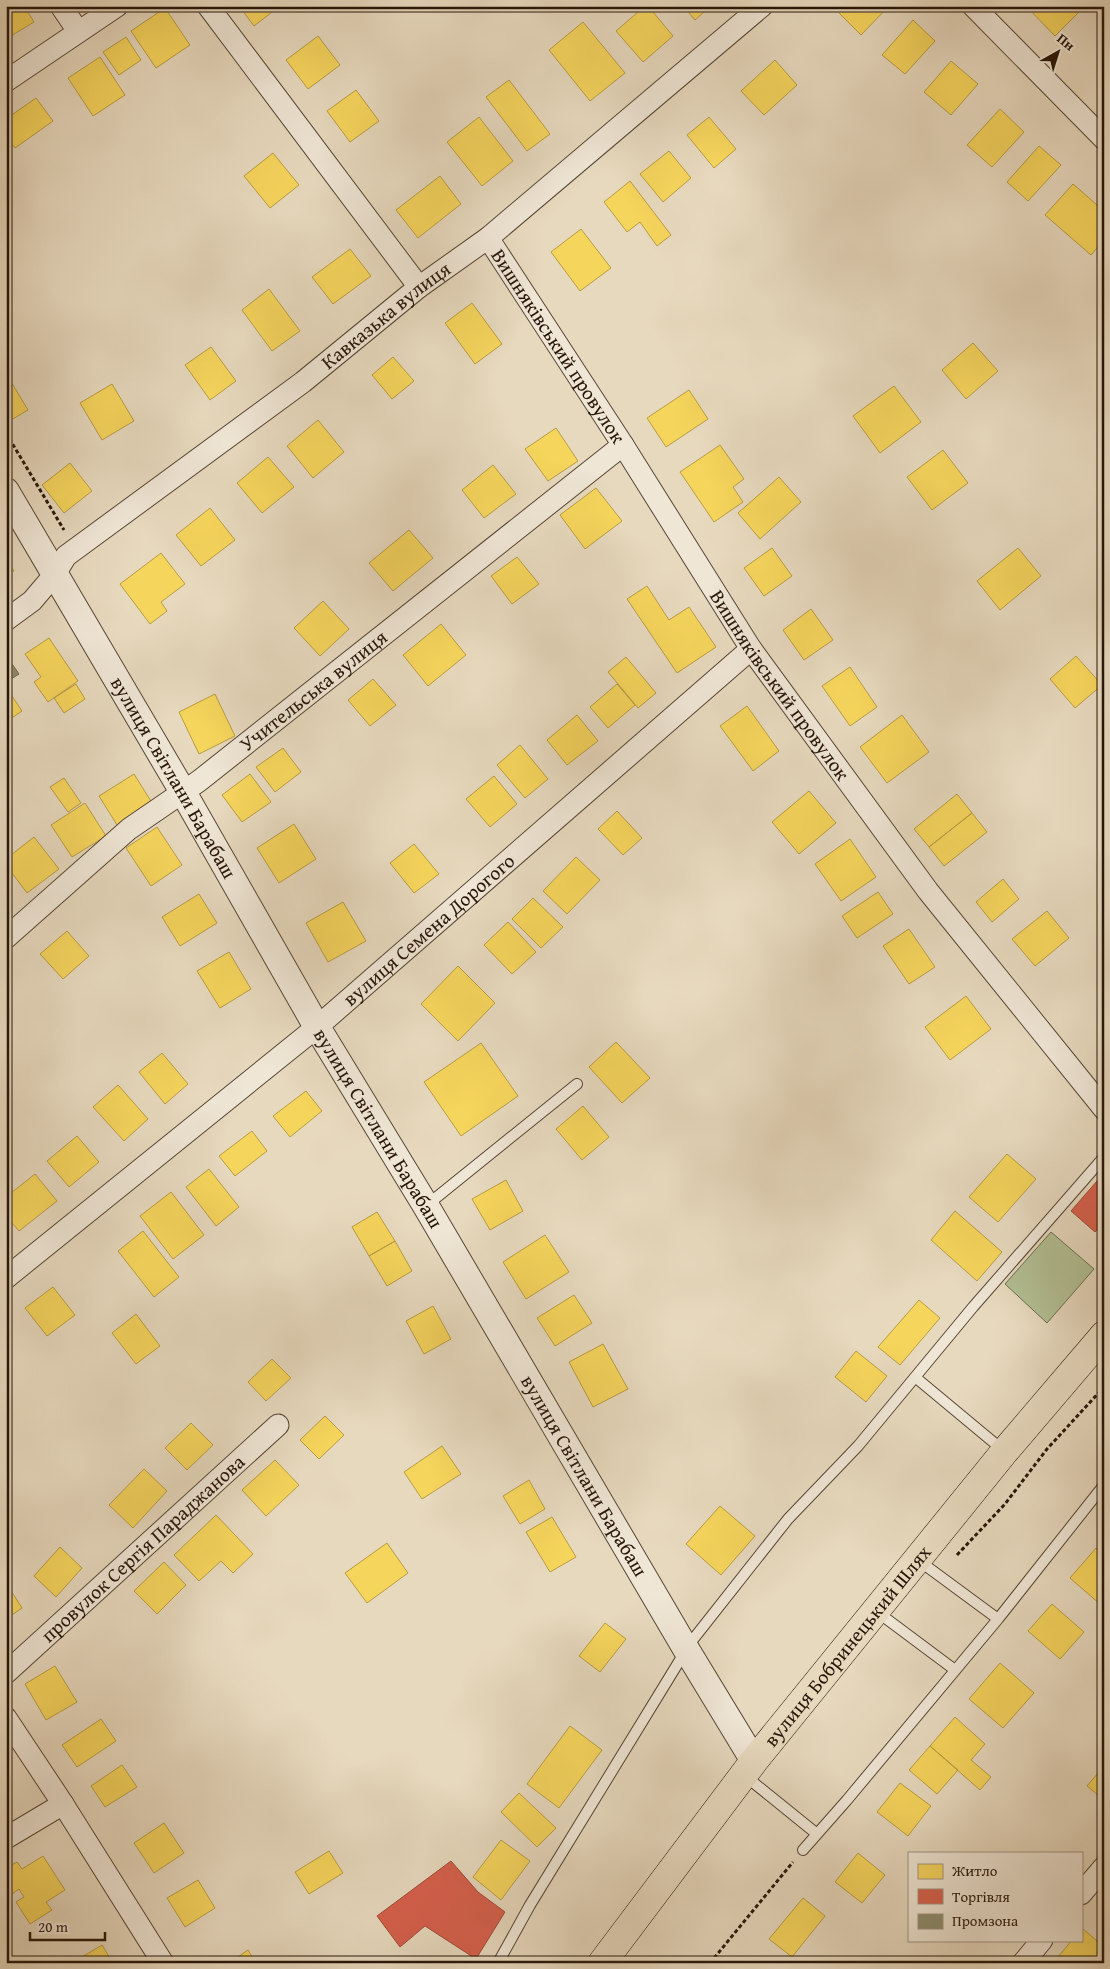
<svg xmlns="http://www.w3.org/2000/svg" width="1110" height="1969" font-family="'Gentium Book Plus',serif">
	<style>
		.green { fill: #b2c094; stroke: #6c6b4e }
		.homes { fill: #f6d55c; stroke: #b89c43 }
		.shops { fill: #d6604d; stroke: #a24a39 }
		.industry { fill: #8c8c6e; stroke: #6e6950 }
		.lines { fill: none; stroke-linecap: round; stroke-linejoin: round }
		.service-casing { stroke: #574736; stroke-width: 12 }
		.minor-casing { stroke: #574736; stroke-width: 23 }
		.tertiary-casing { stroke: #574736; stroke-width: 28 }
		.primary-casing { stroke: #271609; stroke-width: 29 }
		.path { stroke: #271609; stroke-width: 3; stroke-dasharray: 4 2.5; stroke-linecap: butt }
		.service { stroke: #efe6d5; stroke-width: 10 }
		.minor { stroke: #efe6d5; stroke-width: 21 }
		.tertiary { stroke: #efe6d5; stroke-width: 26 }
		.primary { stroke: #e7d9be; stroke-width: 28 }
		.labels { text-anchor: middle; stroke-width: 5; stroke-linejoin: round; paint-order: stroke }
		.street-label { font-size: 20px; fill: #271609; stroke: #efe6d5 }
	</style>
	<rect width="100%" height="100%" fill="#e7d9be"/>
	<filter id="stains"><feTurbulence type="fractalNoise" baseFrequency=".004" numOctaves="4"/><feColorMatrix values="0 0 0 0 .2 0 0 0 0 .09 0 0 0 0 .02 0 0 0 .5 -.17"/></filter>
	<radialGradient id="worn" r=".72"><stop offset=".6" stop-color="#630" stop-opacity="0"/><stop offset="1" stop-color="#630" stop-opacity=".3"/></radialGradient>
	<path class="green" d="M1051,1232L1094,1269L1047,1323L1005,1284Z"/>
	<path class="homes" d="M6,6H24L34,22L6,39Z
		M239,6H280L254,26Z
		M645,6H648L673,36L643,62L616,31Z
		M683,6H711L695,20Z
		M832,6H889L861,35Z
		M1026,6H1079L1082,9L1055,36Z
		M165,8L190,45L156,68L131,31Z
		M913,20L935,41L905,74L882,55Z
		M583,22L625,73L590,101L549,50Z
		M318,36L340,65L308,89L286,60Z
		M126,37L141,60L119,75L103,52Z
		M100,57L125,95L93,116L68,78Z
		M775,60L797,85L764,115L741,91Z
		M951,61L978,84L951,115L924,92Z
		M509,80L550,134L527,151L486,97Z
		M356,90L379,121L350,142L327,111Z
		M36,98L53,121L15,148L6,136V119Z
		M1000,109L1024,132L992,167L967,145Z
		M479,117L513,161L482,186L447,142Z
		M709,117L736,149L714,168L687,135Z
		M1039,146L1061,165L1028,201L1007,182Z
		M669,151L691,178L663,202L640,174Z
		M273,153L299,185L270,208L244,176Z
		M440,176L461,204L418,238L396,210Z
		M630,181L671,235L657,246L640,222L627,232L604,202Z
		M1073,184L1104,211V240L1091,255L1045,215Z
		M581,229L611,268L580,291L551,252Z
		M350,249L371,276L333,304L312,277Z
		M269,289L300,331L272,351L242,310Z
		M472,303L502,344L475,364L445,323Z
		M973,343L998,371L966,399L942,370Z
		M211,347L236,381L210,400L185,365Z
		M393,357L414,381L392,399L372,375Z
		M10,380L28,410L6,423V382Z
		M112,384L134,421L102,440L80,403Z
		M894,386L921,422L880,453L853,416Z
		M689,390L708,419L666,447L647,418Z
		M318,420L344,452L313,478L287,446Z
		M556,428L578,461L548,481L525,449Z
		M720,445L744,479L733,487L743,502L714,522L680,472Z
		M943,450L968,483L932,510L907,477Z
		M268,457L294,487L262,513L237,483Z
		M70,463L92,491L64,513L42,485Z
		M493,465L516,494L484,518L462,490Z
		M779,477L801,502L760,539L738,513Z
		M596,488L622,521L585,549L560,515Z
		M210,508L235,540L201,566L176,535Z
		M409,530L433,558L393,591L369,563Z
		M772,548L792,576L764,596L744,568Z
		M1018,548L1041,576L1000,610L977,581Z
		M161,553L185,584L161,602L167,611L150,624L120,584Z
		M6,557L14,571L6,576Z
		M517,557L539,584L512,604L491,576Z
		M647,586L669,620L689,607L716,647L677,673L627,599Z
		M323,601L349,629L320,656L294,628Z
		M811,609L833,640L804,660L783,630Z
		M441,624L466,655L428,686L403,655Z
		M49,638L78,681L48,702L34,682L41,677L25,654Z
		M1076,656L1102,685L1075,708L1050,679Z
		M626,657L656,693L638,708L608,672Z
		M850,667L877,707L850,726L822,686Z
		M373,679L396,705L370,726L348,700Z
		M76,684L85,699L64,713L54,698Z
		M617,684L635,705L608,728L590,707Z
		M6,687L22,711L6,722Z
		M215,694L235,736L199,754L179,712Z
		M747,706L779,751L753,771L720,726Z
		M577,715L598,741L567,765L547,740Z
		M902,715L929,752L887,783L860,747Z
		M520,745L548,779L525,798L497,765Z
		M283,748L301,772L275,792L256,767Z
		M134,774L152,803L117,825L99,796Z
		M250,774L271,802L242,822L222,795Z
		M494,776L517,804L490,827L466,799Z
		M64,778L81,803L68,812L50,787Z
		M809,791L836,823L799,854L772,822Z
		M957,794L972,813L929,847L914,829Z
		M85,803L106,836L72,857L51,825Z
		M617,811L642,838L623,855L598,829Z
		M972,813L987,832L944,866L929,847Z
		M294,824L316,859L279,883L257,848Z
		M157,827L182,865L151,886L126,848Z
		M34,837L59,869L27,893L6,865V859Z
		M850,839L876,877L841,901L815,864Z
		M414,844L439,874L414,893L390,863Z
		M576,857L600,880L567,914L543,891Z
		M1003,879L1019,899L992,922L976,902Z
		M878,892L893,914L857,938L842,916Z
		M199,894L217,923L180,946L162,917Z
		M533,898L563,927L541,948L512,919Z
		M343,902L366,941L328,962L306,923Z
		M1047,911L1069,938L1035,966L1012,939Z
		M508,922L536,952L512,974L484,945Z
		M909,929L935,967L909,984L883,946Z
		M67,931L89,956L63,979L40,954Z
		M229,952L251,989L220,1008L197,971Z
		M458,966L495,1003L458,1041L421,1004Z
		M966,996L991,1029L950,1060L925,1027Z
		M616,1042L650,1078L622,1103L589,1067Z
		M481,1043L518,1096L461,1136L424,1082Z
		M162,1053L188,1084L165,1104L139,1072Z
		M118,1085L148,1119L124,1141L93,1107Z
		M306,1091L322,1111L290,1137L273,1116Z
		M583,1106L609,1137L582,1160L556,1129Z
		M252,1131L267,1151L235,1176L219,1156Z
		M77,1136L99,1162L69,1187L47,1161Z
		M1007,1154L1036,1179L998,1222L969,1197Z
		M209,1169L239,1207L216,1226L186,1187Z
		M35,1174L57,1201L19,1231L6,1216V1197Z
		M506,1180L523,1211L490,1230L472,1199Z
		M171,1192L204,1235L173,1259L140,1216Z
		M955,1211L1002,1252L977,1281L931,1240Z
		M377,1212L395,1241L369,1256L352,1227Z
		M143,1231L179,1277L154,1297L118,1251Z
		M545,1235L569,1272L526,1299L503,1262Z
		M395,1241L412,1271L387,1286L369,1256Z
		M53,1287L75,1315L47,1336L25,1308Z
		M574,1295L592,1323L555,1346L537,1318Z
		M919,1300L940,1318L900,1365L878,1347Z
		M433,1306L451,1339L424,1354L406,1321Z
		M136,1314L160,1346L136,1364L112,1333Z
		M603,1344L628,1389L593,1407L569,1362Z
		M856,1351L887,1376L866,1402L835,1377Z
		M272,1359L291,1378L266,1401L248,1382Z
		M325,1416L344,1435L319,1459L300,1440Z
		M191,1423L213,1445L187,1470L165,1448Z
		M442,1446L461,1474L422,1499L404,1472Z
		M275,1460L299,1485L266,1516L242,1490Z
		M144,1469L167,1491L133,1528L109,1505Z
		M529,1480L545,1509L520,1524L503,1496Z
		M720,1506L755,1536L721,1575L686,1544Z
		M216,1515L253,1554L233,1573L221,1561L199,1581L174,1555Z
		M552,1517L576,1557L550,1572L526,1532Z
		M387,1543L408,1573L367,1603L345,1573Z
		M60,1547L82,1568L56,1597L34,1576Z
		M1096,1548L1104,1555V1602L1101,1605L1070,1578Z
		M164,1562L186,1585L157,1614L134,1591Z
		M6,1583L22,1608L6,1619Z
		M1052,1604L1084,1632L1060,1659L1028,1631Z
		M605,1623L626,1639L600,1672L579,1656Z
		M1000,1663L1034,1693L1003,1728L969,1699Z
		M55,1666L77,1702L46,1720L25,1684Z
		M955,1717L985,1744L971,1760L991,1777L980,1790L930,1746Z
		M101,1719L116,1741L77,1767L62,1745Z
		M570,1726L602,1750L559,1808L527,1784Z
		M930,1746L958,1770L937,1794L909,1770Z
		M122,1765L137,1787L105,1807L91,1786Z
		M1104,1766V1800L1087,1786Z
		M900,1783L931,1806L908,1836L877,1812Z
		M519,1793L556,1828L537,1847L501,1812Z
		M164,1823L184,1853L154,1873L134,1843Z
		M501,1840L530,1861L501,1900L473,1877Z
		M329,1851L343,1873L309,1894L295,1872Z
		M858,1853L885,1875L862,1903L835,1882Z
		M43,1856L65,1890L46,1902L52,1910L30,1924L16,1902L24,1897L19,1889L12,1894L6,1885V1868L17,1862L22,1869Z
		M198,1880L215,1908L185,1927L167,1898Z
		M803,1898L825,1916L792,1957L769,1939Z
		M1082,1928L1104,1947V1963H1065L1058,1957L1072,1940H1081Z
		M102,1945L113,1963H72Z
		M248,1950L256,1963H229Z"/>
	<path class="shops" d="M1097,1181L1104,1186V1222L1095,1232L1071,1211Z
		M451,1861L478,1892L505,1912L476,1959L425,1926L400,1947L377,1916Z"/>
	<path class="industry" d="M10,661L19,674L8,681L6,663Z"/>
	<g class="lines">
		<defs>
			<path id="service" d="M427,1205L577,1084
				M915,1377L1004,1451
				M918,1560L998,1619
				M876,1611L955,1670
				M744,1775L817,1834
				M803,1850L847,1800L998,1619L1104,1485
				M498,1963L530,1905L691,1642L788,1519L858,1446L973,1307L1104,1157"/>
			<g id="minor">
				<path d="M61,6L78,31"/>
				<path d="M208,6L419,287"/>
				<path d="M973,6L1104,139"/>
				<path d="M6,81L117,6"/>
				<path id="s1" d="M488,238L623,445L751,649L928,891L1104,1109"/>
				<path id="s2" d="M6,620L32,601L55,574L66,556L303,382L419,287L488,238L762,6"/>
				<path id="s3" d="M6,938L129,829L199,781L623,445"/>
				<path id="s4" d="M6,1278L317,1027L751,649"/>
				<path id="s5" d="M6,1673L278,1425"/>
				<path d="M6,1718L63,1804L163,1963"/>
				<path d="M6,1838L63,1804"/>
				<path d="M1081,1894L1104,1867"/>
				<path d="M1023,1963L1042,1940"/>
			</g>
			<g id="tertiary">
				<path id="s6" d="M6,491L183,792L317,1027L426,1206L686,1649L754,1761"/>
			</g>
			<g id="primary">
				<path id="s7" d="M602,1963L754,1761L1005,1451L1104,1335"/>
			</g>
		</defs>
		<use href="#service" class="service-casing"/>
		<use href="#minor" class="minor-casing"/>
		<use href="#tertiary" class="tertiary-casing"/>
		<use href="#primary" class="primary-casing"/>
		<path class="path" d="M6,433L64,530
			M957,1555L1005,1504L1047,1449L1104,1387
			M710,1963L793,1862"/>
		<use href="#service" class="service"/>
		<use href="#minor" class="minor"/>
		<use href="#tertiary" class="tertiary"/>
		<use href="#primary" class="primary"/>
	</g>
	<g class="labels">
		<g class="street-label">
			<text dy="7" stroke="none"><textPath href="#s2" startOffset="489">Кавказька вулиця</textPath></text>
			<text dy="7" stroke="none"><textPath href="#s1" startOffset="129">Вишняківський провулок</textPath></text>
			<text dy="7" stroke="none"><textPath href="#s1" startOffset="534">Вишняківський провулок</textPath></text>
			<text dy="7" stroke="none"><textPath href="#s3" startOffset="395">Учительська вулиця</textPath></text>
			<text dy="7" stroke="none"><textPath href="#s6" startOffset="332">вулиця Світлани Барабаш</textPath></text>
			<text dy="7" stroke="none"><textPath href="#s4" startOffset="548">вулиця Семена Дорогого</textPath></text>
			<text dy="7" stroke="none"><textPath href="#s6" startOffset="738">вулиця Світлани Барабаш</textPath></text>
			<text dy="7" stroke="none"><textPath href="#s6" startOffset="1142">вулиця Світлани Барабаш</textPath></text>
			<text dy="7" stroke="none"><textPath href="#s5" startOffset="185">провулок Сергія Параджанова</textPath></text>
			<text dy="7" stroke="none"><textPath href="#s7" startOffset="401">вулиця Бобринецький Шлях</textPath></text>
		</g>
	</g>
	<rect width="1110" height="1969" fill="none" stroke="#e7d9be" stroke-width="25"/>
	<rect x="8" y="8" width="1095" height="1954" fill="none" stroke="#271609" stroke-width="2.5"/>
	<rect x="12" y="12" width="1085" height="1944" fill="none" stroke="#271609"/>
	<rect x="908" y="1852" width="175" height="90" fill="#efe6d5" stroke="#9f9383"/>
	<rect x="918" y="1864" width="25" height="15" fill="#f6d55c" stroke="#9f9383"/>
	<text x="952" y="1876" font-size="15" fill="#271609">Житло</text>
	<rect x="918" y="1889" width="25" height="15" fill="#d6604d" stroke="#9f9383"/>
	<text x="952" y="1902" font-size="15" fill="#271609">Торгівля</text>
	<rect x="918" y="1914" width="25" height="15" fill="#8c8c6e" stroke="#9f9383"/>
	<text x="952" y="1926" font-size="15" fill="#271609">Промзона</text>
	<g transform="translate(1058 52) rotate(39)" stroke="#efe6d5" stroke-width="4" paint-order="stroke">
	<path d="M0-4L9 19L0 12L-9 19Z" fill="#271609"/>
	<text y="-8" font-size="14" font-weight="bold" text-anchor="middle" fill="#271609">Пн</text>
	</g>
	<path d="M30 1932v8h75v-8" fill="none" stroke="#271609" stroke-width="2.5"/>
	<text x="38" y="1932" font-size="15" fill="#271609" stroke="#efe6d5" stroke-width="4" paint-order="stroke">20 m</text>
	<rect width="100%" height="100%" filter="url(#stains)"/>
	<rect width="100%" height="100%" fill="url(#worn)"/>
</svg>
